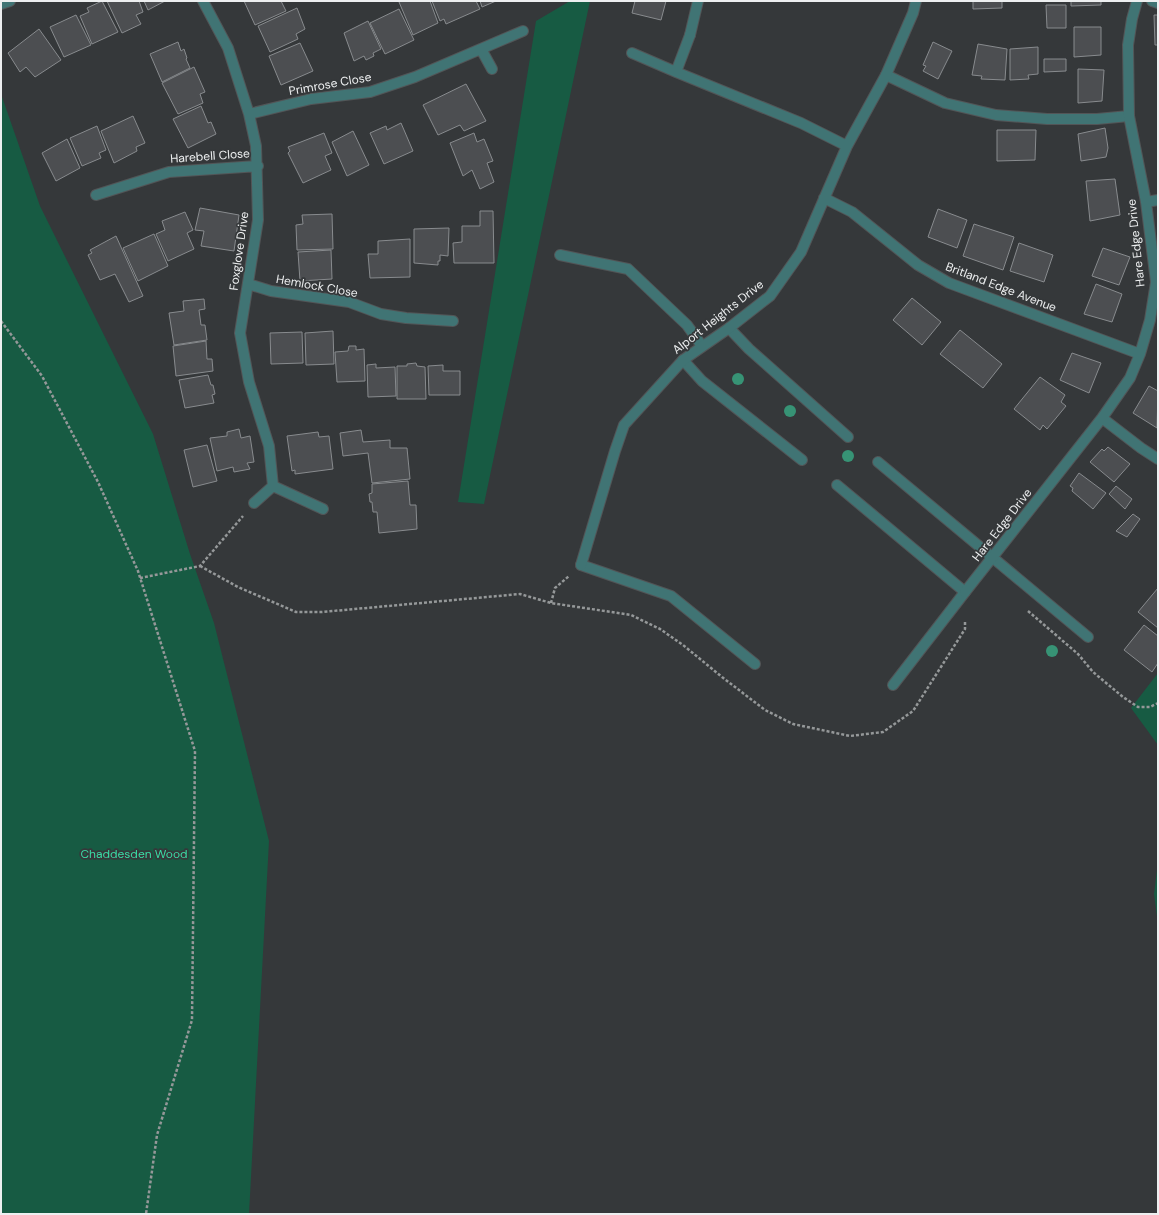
<svg xmlns="http://www.w3.org/2000/svg" width="1159" height="1215" font-family="'DM Sans',sans-serif">
	<style>
		.green { fill: #175b43 }
		.building { fill: #4c4e51; stroke: #888b8e }
		.lines { fill: none; stroke-linecap: round; stroke-linejoin: round }
		.service-casing { stroke: #525557; stroke-width: 12 }
		.minor-casing { stroke: #525557; stroke-width: 12 }
		.path { stroke: #959899; stroke-width: 2.5; stroke-dasharray: 3 2; stroke-linecap: butt }
		.service { stroke: #407474; stroke-width: 10 }
		.minor { stroke: #407474; stroke-width: 10 }
		.tree { fill: #379375 }
		.labels { text-anchor: middle; stroke-width: 3.5; stroke-linejoin: round; paint-order: stroke }
		.street-label { font-size: 12px; fill: #edeff0; stroke: #35383a }
		.park-label { font-size: 12px; fill: #39dda5; stroke: #35383a }
	</style>
	<rect width="100%" height="100%" fill="#35383a"/>
	<path class="green" d="M570,1H590L484,504L458,502L536,21Z
		M1,94L40,206L153,434L190,554L214,623L269,841L249,1214H1Z
		M1158,673V745L1131,708Z
		M1158,862V924L1154,894Z"/>
	<path class="building" d="M102,1L118,32L92,44L80,16L89,12L87,8Z
		M107,1H139L143,12L136,15L141,24L122,33Z
		M144,1H165L148,10Z
		M244,1H281L286,11L255,25Z
		M402,1H430L438,23L413,35L399,2Z
		M432,1H476L480,9L446,24L444,19L440,21Z
		M480,1H496L482,7Z
		M635,1H666L661,20L632,13Z
		M973,1H1002V8L973,9Z
		M1071,1H1101V5L1071,6Z
		M1046,5H1066V28H1047Z
		M297,8L305,29L296,34L298,39L270,52L258,26Z
		M399,9L414,40L385,54L370,23Z
		M76,15L91,45L64,57L50,27Z
		M1154,15H1158V45H1155Z
		M368,21L381,49L373,53L374,56L366,60L364,56L354,61L344,33Z
		M1074,27H1101V55L1074,57Z
		M39,29L61,60L35,77L26,67L20,72L8,53Z
		M178,42L181,51L184,49L187,58L186,59L190,68L162,82L150,54Z
		M933,42L952,51L938,79L923,71L926,66L923,65Z
		M300,43L313,71L281,85L269,56Z
		M978,44L1007,49L1005,80L981,79L982,76L972,75Z
		M1038,47V74L1028,75L1029,79L1010,80V49Z
		M1044,59H1066V71L1044,72Z
		M194,67L205,92L200,94L203,103L178,114L162,83Z
		M1078,69L1104,70L1102,101L1078,103Z
		M466,84L486,121L464,131L460,125L438,135L423,105Z
		M201,106L208,123L211,122L216,134L188,148L173,119Z
		M133,116L145,143L136,147L137,151L114,163L101,131Z
		M401,123L413,151L384,164L370,133L386,126L387,130Z
		M97,126L106,150L99,153L101,158L82,166L70,138Z
		M1105,128L1108,148L1106,157L1081,161L1078,134Z
		M997,130H1036L1035,160L997,161Z
		M353,131L369,165L347,176L332,142Z
		M324,133L332,153L325,156L331,170L303,183L288,153L290,151L288,147Z
		M474,133L477,142L484,139L493,161L487,163L494,182L480,189L472,170L463,176L450,143Z
		M67,139L80,168L56,181L42,153Z
		M1115,179L1120,215L1090,221L1086,181Z
		M200,208L239,215L234,251L201,246L204,231L195,230Z
		M938,209L967,220L957,248L928,237Z
		M480,211H493L494,263H454L453,243L462,242V226H480Z
		M185,212L193,230L187,233L194,249L168,261L156,234L165,230L162,221Z
		M332,214L333,249L297,250L296,225L303,224L302,215Z
		M974,224L1014,237L1003,270L963,256Z
		M449,228L448,256L440,255V261H438V265L414,263V229Z
		M154,234L168,266L138,281L123,248Z
		M116,236L143,296L129,302L115,274L100,280L88,255L92,253L90,250Z
		M410,239V277L370,278L368,254H378V241Z
		M1019,243L1053,255L1044,282L1010,271Z
		M1103,248L1130,257L1119,285L1092,276Z
		M331,250L332,279L300,281L298,252Z
		M1096,284L1122,294L1112,322L1084,314Z
		M912,298L941,322L922,345L893,320Z
		M204,299L205,309L199,310L201,325H205L207,340L174,345L169,313L184,311L183,301Z
		M960,330L1002,364L983,388L940,354Z
		M333,331L334,364L306,365L305,333Z
		M302,332L303,363L271,364L270,333Z
		M206,341L207,359H212L213,371L176,376L173,346Z
		M349,346H356V350L364,349L365,381L337,382L335,352L348,351Z
		M1072,353L1101,363L1089,393L1060,380Z
		M416,363L417,366L425,367L426,399H397V366H407V364Z
		M376,364V368L395,367L396,396L368,397L367,365Z
		M443,365V371H460V395H429L428,366Z
		M208,375L211,385H213L215,394L212,395L214,403L185,408L179,380Z
		M1040,377L1065,395L1061,402L1066,406L1047,429L1043,425L1040,430L1014,409Z
		M1149,386L1158,391L1157,428L1133,413Z
		M239,429L241,438L250,436L254,462L247,463L250,469L234,472L233,467L217,471L210,438L227,436V432Z
		M361,430L363,442L390,440V448H407L410,479L372,483L368,453L343,456L340,433Z
		M318,432L319,437L329,436L333,469L295,474V470L292,471L287,436Z
		M207,445L217,481L193,487L184,450Z
		M1108,447L1130,464L1114,482L1090,462L1102,449L1104,451Z
		M1079,473L1106,493L1093,509L1072,491L1073,488L1070,486Z
		M408,481L410,505H416L417,529L379,533L377,512H373L372,502H370L369,494L372,493V484Z
		M1116,486L1132,499L1125,509L1109,494Z
		M1133,514L1140,519L1127,537L1116,531Z
		M1158,588V628L1138,612Z
		M1144,625L1158,636V663L1152,672L1124,650Z"/>
	<g class="lines">
		<defs>
			<path id="service" d="M1152,1L1158,3
				M690,35L698,1
				M886,75L945,103L996,115L1047,119H1097L1129,116
				M560,255L628,269L687,325L702,346
				M729,328L749,349L848,437
				M683,360L702,381L802,460
				M878,462L1088,637
				M837,485L965,592L893,685
				M581,565L671,596L755,664"/>
			<path id="minor" d="M203,1L228,48L249,114L256,146L258,220L240,333L249,382L269,446L273,486L323,509
				M1,4L10,1
				M481,49L492,69
				M632,53L676,72L801,123L847,146
				M676,72L690,35
				M249,114L311,99L370,92L415,77L523,31
				M96,195L169,172L258,166
				M824,198L852,212L918,265L949,283L1140,354
				M1146,202L1158,200
				M248,284L271,291L349,302L381,314L406,318L453,321
				M1102,418L1141,448L1158,459
				M254,503L273,486
				M581,565L615,451L624,425L683,360L729,328L770,296L801,252L847,146L886,75L913,13L916,1
				M965,592L1102,418L1130,378L1140,354L1150,320L1156,282L1146,202L1129,116L1128,45L1132,19L1137,1"/>
		</defs>
		<use href="#service" class="service-casing"/>
		<use href="#minor" class="minor-casing"/>
		<path class="path" d="M1,321L42,376L98,482L138,571L195,751L192,1020L157,1135L146,1214
			M200,566L238,587L296,612H322L520,594L551,603L631,615L660,629L683,645L722,677L765,710L793,724L850,736L883,732L913,711L965,629V620
			M140,578L200,566L243,516
			M551,603L555,588L569,576
			M1028,611L1078,654L1093,672L1123,697L1138,707H1150L1158,703"/>
		<use href="#service" class="service"/>
		<use href="#minor" class="minor"/>
	</g>
	<g class="tree">
		<circle cx="738" cy="379" r="6"/>
		<circle cx="790" cy="411" r="6"/>
		<circle cx="848" cy="456" r="6"/>
		<circle cx="1052" cy="651" r="6"/>
	</g>
	<g class="labels">
		<g class="street-label">
			<text transform="translate(330 84) rotate(-10)" y="4">Primrose Close</text>
			<text transform="translate(210 156) rotate(-4)" y="4">Harebell Close</text>
			<text transform="translate(1136 243) rotate(-96)" y="4">Hare Edge Drive</text>
			<text transform="translate(239 251) rotate(-82)" y="4">Foxglove Drive</text>
			<text transform="translate(317 286) rotate(10)" y="4">Hemlock Close</text>
			<text transform="translate(1001 287) rotate(21)" y="4">Britland Edge Avenue</text>
			<text transform="translate(718 317) rotate(-38)" y="4">Alport Heights Drive</text>
			<text transform="translate(1002 525) rotate(-52)" y="4">Hare Edge Drive</text>
		</g>
		<g class="park-label">
			<text x="134" y="858">Chaddesden Wood</text>
		</g>
	</g>
	<rect width="1159" height="1215" fill="none" stroke="#edeff0" stroke-width="4"/>
</svg>
